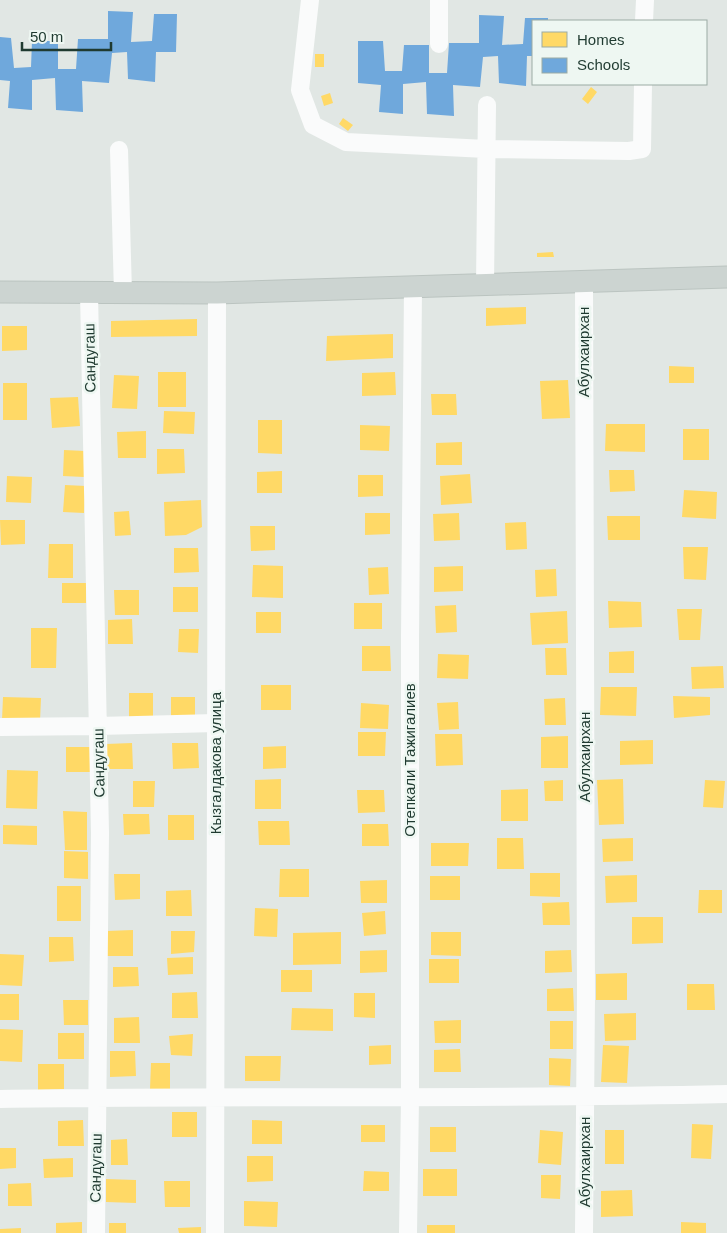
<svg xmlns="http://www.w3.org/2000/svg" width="727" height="1233" font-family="Arial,sans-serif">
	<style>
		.homes { fill: #ffd966 }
		.schools { fill: #6fa8dc }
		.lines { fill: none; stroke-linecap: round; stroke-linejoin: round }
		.major-casing { stroke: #bbc4c0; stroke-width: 23 }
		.minor { stroke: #fafbfb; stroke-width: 18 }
		.major { stroke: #ccd4d1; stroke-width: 21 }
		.labels { text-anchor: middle; stroke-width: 5; stroke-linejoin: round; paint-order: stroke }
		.street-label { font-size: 15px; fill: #1f3a30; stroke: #eef7f2 }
	</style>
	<rect width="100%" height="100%" fill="#e1e7e4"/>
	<path class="homes" d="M315,54H324V67H315Z
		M591,87L597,92L588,104L582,99Z
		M330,93L333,103L324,106L321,96Z
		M343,118L353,125L348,131L339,124Z
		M553,252L554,257H537V253Z
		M526,307V324L486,326V308Z
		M197,319V336L111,337V321Z
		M2,326H27V350L2,351Z
		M393,334V358L326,361L327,336Z
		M669,366L694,367V383H669Z
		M158,372H186V407H158Z
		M395,372L396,395L362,396V373Z
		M114,375L139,376L137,409L112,408Z
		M568,380L570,418L542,419L540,381Z
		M3,383H27V420H3Z
		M431,394H456L457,415H432Z
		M78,397L80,426L52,428L50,398Z
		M164,411L195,412L194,434L163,433Z
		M258,420H282V454L258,453Z
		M606,424H645V452L605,451Z
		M360,425L390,426L389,451L360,450Z
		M683,429H709V460H683Z
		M146,431V458H118L117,432Z
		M462,442V465H436V443Z
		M157,449H184L185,473L157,474Z
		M64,450L85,451L84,477L63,476Z
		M609,470H634L635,491L610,492Z
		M282,471V493H257V472Z
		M470,474L472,503L441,505L440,476Z
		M358,475H383V496L358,497Z
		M7,476L32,477L31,503L6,502Z
		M65,485L86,486L84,513L63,512Z
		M684,490L717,492L716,519L682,517Z
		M201,500L202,527L186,535L165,536L164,502Z
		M129,511L131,535L115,536L114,512Z
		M365,513H390V534L365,535Z
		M459,513L460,540L434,541L433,514Z
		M607,516H640V540H608Z
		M0,520H25V544L1,545Z
		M526,522L527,549L506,550L505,523Z
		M250,526H275V550L251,551Z
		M49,544H73V578H48Z
		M683,547H708L706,580L684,579Z
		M174,548H198L199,572L174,573Z
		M253,565L283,566V598L252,597Z
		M463,566V591L434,592V567Z
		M388,567L389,594L369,595L368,568Z
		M556,569L557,596L536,597L535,570Z
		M62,583H86V603H62Z
		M173,587H198V612H173Z
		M114,590H139V615H115Z
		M608,601L641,602L642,627L609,628Z
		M354,603H382V629H354Z
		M456,605L457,632L436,633L435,606Z
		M677,609H702L700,640H679Z
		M567,611L568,643L532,645L530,613Z
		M256,612H281V633H256Z
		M132,619L133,644H108V620Z
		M31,628H57L56,668H31Z
		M179,629H199L198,653L178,652Z
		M362,646H390L391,671H362Z
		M545,648H566L567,675H546Z
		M634,651V673H609V652Z
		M438,654L469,655L468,679L437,678Z
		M723,666L724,688L692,689L691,667Z
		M261,685H291V710H261Z
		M601,687H637L636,716L600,715Z
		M129,693H153V717L129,718Z
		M673,696L710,697V715L674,718Z
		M3,697L41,698L40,721L2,720Z
		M171,697H195V717L171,716Z
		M565,698L566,725H545L544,699Z
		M458,702L459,729L439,730L437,703Z
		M361,703L389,705L388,729L360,728Z
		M358,732H386L385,756H358Z
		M435,734H462L463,765L436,766Z
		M568,736V768H541V737Z
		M653,740V764L620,765V741Z
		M132,743L133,769H107L106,744Z
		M172,743H198L199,768L173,769Z
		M286,746V768L263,769V747Z
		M66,747H91L92,772H66Z
		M7,770L38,771L37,809L6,808Z
		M281,779V809H255V780Z
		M623,779L624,824L599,825L597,780Z
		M563,780V801H545L544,781Z
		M705,780L725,781L723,808L703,807Z
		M133,781H155L154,807H133Z
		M528,789V821H501V790Z
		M357,790H384L385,812L358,813Z
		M63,811L87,812V850H65Z
		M123,814H149L150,834L124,835Z
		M168,815H194V840H168Z
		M258,821H289L290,845H259Z
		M362,824H388L389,846H362Z
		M3,825L37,826V845L3,844Z
		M497,838H523L524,869H497Z
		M633,838V861L603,862L602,839Z
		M431,843H469L468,866H431Z
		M64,851L88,852V879L64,878Z
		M280,869H309V897H279Z
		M530,873H560V897L530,896Z
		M114,874H140V899L115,900Z
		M637,875V902L606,903L605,876Z
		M430,876H460V900H430Z
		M387,880V903H361L360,881Z
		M57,886H81V921H57Z
		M191,890L192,916H166V891Z
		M699,890H722V913H698Z
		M569,902L570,925H543L542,903Z
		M255,908L278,909L277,937L254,936Z
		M385,911L386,934L364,936L362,913Z
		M632,917H663V943L632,944Z
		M133,930V956H107V931Z
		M171,931H195L194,952L171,954Z
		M341,932V964L293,965V933Z
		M431,932H461V956L431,955Z
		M49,937H73L74,961L49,962Z
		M387,950V972L360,973V951Z
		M571,950L572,972L545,973V951Z
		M0,954L24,955L22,986L0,985Z
		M193,957V974L168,975L167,958Z
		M429,959H459V983H429Z
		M113,967H138L139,986L113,987Z
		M281,970H312V992H281Z
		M627,973V1000H596V974Z
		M687,984H714L715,1010H687Z
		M573,988L574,1011H547V989Z
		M197,992L198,1018H172V993Z
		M354,993H375V1018L354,1017Z
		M0,994H19V1020H0Z
		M63,1000H88V1025H64Z
		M292,1008L333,1009V1031L291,1030Z
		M636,1013V1040L605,1041L604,1014Z
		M139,1017L140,1043H114V1018Z
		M461,1020V1043H435L434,1021Z
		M550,1021H573V1049H550Z
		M0,1029L23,1030L22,1062L0,1061Z
		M58,1033H84V1059H58Z
		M193,1034L192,1056L171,1055L169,1036Z
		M391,1045V1064L369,1065V1046Z
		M603,1045L629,1046L627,1083L601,1082Z
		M460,1049L461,1072H434V1050Z
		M110,1051H135L136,1076L110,1077Z
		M245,1056H281L280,1081H245Z
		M549,1058L571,1059L570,1086L549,1085Z
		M151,1063H170V1090L150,1089Z
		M38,1064H64V1089L38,1090Z
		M172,1112H197V1137H172Z
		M83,1120L84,1146H58V1121Z
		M252,1120L282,1121V1144H252Z
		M692,1124L713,1125L711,1159L691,1158Z
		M361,1125H385V1142H361Z
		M430,1127H456V1152H430Z
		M540,1130L563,1132L561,1165L538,1163Z
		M605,1130H624V1164H605Z
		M127,1139L128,1165H111V1140Z
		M0,1148H16V1168L0,1169Z
		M247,1156H273V1181L247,1182Z
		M73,1158V1177L44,1178L43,1159Z
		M423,1169H457V1196H423Z
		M364,1171L389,1172V1191H363Z
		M541,1175H561L560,1199L541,1198Z
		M106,1179L136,1180V1203L106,1202Z
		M164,1181H190V1207H165Z
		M31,1183L32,1206H8V1184Z
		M632,1190L633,1216L601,1217V1191Z
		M244,1201L278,1202L277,1227L244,1226Z
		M82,1222V1233H56V1223Z
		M681,1222L706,1223V1233H681Z
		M109,1223H126V1233H109Z
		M427,1225H455V1233H427Z
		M201,1227V1233H179L178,1228Z
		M21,1228V1233H0V1229Z"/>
	<path class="schools" d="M108,11L133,12L131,42L152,41L154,14H177L176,52H156L155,82L128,79L127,52L112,53L109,83L82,81L83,112L56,110L55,78L32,80V110L8,108L10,81L0,80V37L11,38L14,68L31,67L32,41H58V69H76L78,39H108Z
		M479,15L504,16L502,45L523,44L525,18H548V21H533V56H527L526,86L499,83L498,56L483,57L480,87L453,85L454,116L427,114L426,82L403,84V114L379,112L381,85L358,83V41H383L385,71H402L404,45H429V73H447L449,43H479Z"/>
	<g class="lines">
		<defs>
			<path id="major" d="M0,292L217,293L727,277"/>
		</defs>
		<use href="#major" class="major-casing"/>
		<path class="minor" d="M310,0L300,90L313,125L346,142L486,149L629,151L642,149L643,84
			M644,21L645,0
			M439,44V0
			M119,150L123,293
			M485,285L487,105
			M89,293L100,833L96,1233
			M0,727L98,726L216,723
			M0,1099C242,1095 485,1100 727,1094
			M215,1233L217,293
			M408,1233L410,1098V639L413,287
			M584,1233L586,996L584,282"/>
		<use href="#major" class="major"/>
	</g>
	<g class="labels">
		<g class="street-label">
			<text transform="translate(584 352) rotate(-90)" y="5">Абулхаирхан</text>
			<text transform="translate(90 358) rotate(-91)" y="5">Сандугаш</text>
			<text transform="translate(585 757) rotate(-90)" y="5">Абулхаирхан</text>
			<text transform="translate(410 760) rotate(-90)" y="5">Отепкали Тажигалиев</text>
			<text transform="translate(99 763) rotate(-91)" y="5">Сандугаш</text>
			<text transform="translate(216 763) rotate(-90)" y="5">Кызгалдакова улица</text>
			<text transform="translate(585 1162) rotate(-90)" y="5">Абулхаирхан</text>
			<text transform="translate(96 1168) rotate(-89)" y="5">Сандугаш</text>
		</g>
	</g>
	<rect x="532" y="20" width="175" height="65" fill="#eef7f2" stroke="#9baba4"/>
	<rect x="542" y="32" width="25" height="15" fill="#ffd966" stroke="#9baba4"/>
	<text x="577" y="45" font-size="15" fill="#1f3a30">Homes</text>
	<rect x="542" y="58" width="25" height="15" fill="#6fa8dc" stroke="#9baba4"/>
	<text x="577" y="70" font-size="15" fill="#1f3a30">Schools</text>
	<path d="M22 42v8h89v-8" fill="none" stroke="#1f3a30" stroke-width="2.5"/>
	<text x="30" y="42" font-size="15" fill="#1f3a30" stroke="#eef7f2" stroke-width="4" paint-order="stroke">50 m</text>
</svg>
